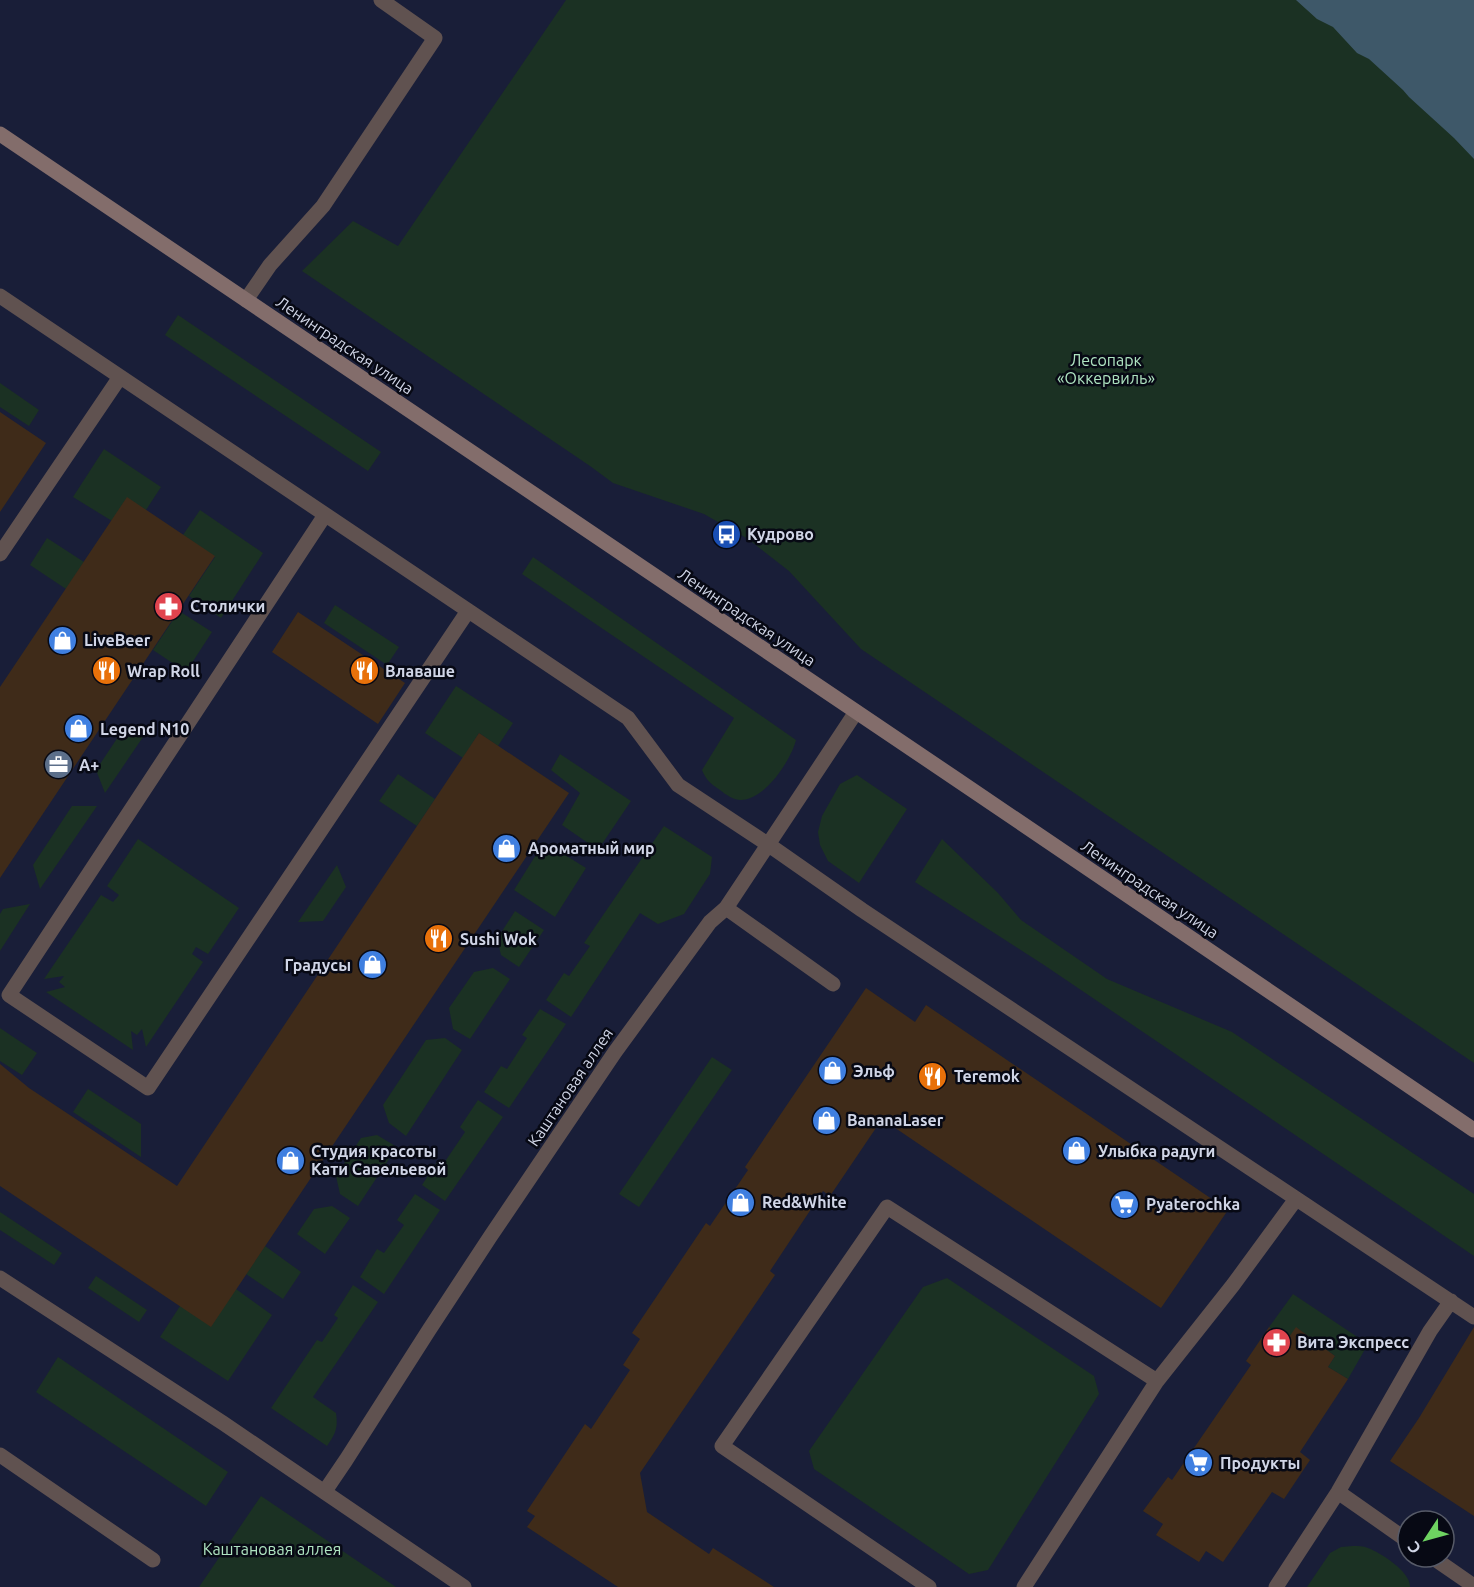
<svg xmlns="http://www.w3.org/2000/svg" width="1474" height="1587" font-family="Ubuntu,sans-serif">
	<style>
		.green { fill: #1b3123 }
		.water { fill: #3e5869 }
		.building { fill: #3f2b19 }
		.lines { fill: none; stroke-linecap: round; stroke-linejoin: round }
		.lane { stroke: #605250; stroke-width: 15 }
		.secondary { stroke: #836d6b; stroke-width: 15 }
		.labels { text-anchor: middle; stroke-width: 5; stroke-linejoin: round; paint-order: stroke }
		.street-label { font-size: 16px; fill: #d0d5e6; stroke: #070914 }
		.park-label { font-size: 16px; fill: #afe4c1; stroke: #070914 }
		.poi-label { font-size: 16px; font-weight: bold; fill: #d0d5e6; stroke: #070914; text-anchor: start }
	</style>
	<rect width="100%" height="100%" fill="#191e38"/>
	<path class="green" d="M566,0H1474V1063L861,649L789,571L748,539L704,514L613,483L590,466L302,271L353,221L398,246Z
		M178,315L381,452L368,471L165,335Z
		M0,383L39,410L29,426L0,407Z
		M104,449L161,487L146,510L127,498L112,521L73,497Z
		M200,510L263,553L221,618L189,596L215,557L183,535Z
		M47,538L84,562L66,589L30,565Z
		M533,557L796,740C791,760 765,800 741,800C734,800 726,795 720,790C711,784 706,780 702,770L734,718L522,574Z
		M335,605L399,647L387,665L324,623Z
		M179,611L212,632L186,672L153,650Z
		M456,686L513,723L498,746L479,733L463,758L425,733Z
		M118,737H143L105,793L96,770Z
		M560,754L631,801L598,850L562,825L580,793L551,770Z
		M398,774L435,799L417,826L379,801Z
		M857,775L907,809L859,883L828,861L820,845L818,832L822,816L840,784Z
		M72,806H97L40,889L33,865Z
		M664,826L712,857L710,874L684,914L658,924L640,913L571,1017L546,1000L564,973L569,976L590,946L584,943Z
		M138,839L239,908L208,954L196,947L192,954L203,962L146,1047L142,1029L137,1035L131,1031L133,1050L46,992L65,987L59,982L64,976L44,979L101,895L113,902L119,895L107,886Z
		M942,839L998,893L1021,920L1107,979L1232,1032L1474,1194V1256L1044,965L915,882Z
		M544,842L586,868L555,917L514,890Z
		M337,865L346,887L323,921L298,922Z
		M30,904L0,951V914L3,909Z
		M515,911L544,930L519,967L501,955L497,939Z
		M493,968L510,979L470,1039L453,1029L449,1008L474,972Z
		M540,1009L566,1024L509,1108L484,1092L501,1066L507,1069L527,1038L522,1035Z
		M0,1028L37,1053L22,1075L0,1061Z
		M445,1038L462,1050L406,1136L389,1123L383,1105L426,1040Z
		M712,1057L732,1070L639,1207L619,1194Z
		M88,1089L141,1124V1157L73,1112Z
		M478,1100L503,1117L445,1201L422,1185L438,1160L444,1163L465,1132L460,1127Z
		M377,1135L397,1147L358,1206L340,1194L336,1176L361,1138Z
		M415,1194L440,1210L384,1294L360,1277L377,1249L384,1253L404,1225L397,1220Z
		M332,1206L350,1218L325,1254L297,1234L314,1209Z
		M0,1212L62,1253L54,1265L0,1230Z
		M265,1246L301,1272L283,1299L246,1274Z
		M96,1276L147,1310L139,1322L88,1288Z
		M947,1278L1094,1376L1099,1394L988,1570L969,1574L814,1469L809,1451L923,1287Z
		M353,1285L378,1302L313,1397L336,1413C338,1428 336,1433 327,1446L271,1408L317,1340L322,1342L338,1318L334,1315Z
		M236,1289L272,1315L228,1381L160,1337L180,1306Z
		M1293,1294L1368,1344L1348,1379L1328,1367L1335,1356L1297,1328L1287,1340L1269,1327Z
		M58,1357L228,1472L206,1506L36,1392Z
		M261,1496L396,1587H199Z
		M1353,1546C1358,1546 1363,1546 1368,1548C1381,1553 1411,1572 1410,1587H1307L1330,1553L1341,1547Z"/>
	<path class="water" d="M1296,0H1474V159L1454,138L1409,97L1403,90L1369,59L1357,53L1333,27L1317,19Z"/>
	<path class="building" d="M0,412L46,443L0,512Z
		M127,497L215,556L0,878V687Z
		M298,612L405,683L378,724L272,652Z
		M479,733L569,793L211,1327L0,1186V1064L29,1088L177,1186Z
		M866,988L915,1022L926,1005L1228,1210L1161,1308L882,1119L830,1196L823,1191L770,1271L775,1275L640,1473L647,1512L709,1554L713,1548L774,1587H618L527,1527L535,1516L527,1511L585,1424L591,1429L630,1370L623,1365L640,1339L632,1333L706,1223L710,1226L748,1170L745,1167Z
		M1269,1327L1287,1340L1296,1327L1335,1356L1328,1367L1348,1379L1300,1452L1310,1460L1284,1499L1272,1492L1223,1562L1206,1551L1199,1562L1156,1535L1163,1524L1143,1511L1168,1477L1172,1480L1251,1365L1246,1361Z
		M1474,1327V1516L1390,1461L1419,1418Z"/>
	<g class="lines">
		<path class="lane" d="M0,296L628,718L678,785L769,845L862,910L1474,1317
			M246,300L270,265L323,206L435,38L381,0
			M325,515L9,995L148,1088L468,611
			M0,554L120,377
			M726,908L833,984
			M0,1278L223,1423L464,1587
			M1157,1381L1233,1285L1296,1199
			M0,1455L153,1560
			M325,1491L346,1460L429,1330L490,1237L615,1052L710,922L726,908L856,712
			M1338,1492L1408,1541
			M1432,1557L1474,1586
			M929,1587L722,1446L887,1207L1157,1381L1024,1587
			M1276,1587L1338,1492L1430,1331L1451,1301"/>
		<path class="secondary" d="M0,134L956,779L1474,1130"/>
	</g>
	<defs>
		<symbol id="bus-disc" viewBox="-11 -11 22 22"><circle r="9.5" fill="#1a4fb4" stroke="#070914"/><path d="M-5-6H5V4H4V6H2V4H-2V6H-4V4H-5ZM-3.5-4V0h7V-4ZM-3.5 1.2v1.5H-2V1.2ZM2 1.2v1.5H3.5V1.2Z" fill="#fff"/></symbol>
		<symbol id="pharmacy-disc" viewBox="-11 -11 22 22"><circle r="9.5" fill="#e0444e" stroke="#070914"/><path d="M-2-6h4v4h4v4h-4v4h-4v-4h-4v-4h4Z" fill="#fff"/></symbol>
		<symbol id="shop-disc" viewBox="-11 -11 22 22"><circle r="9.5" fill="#3f7fe0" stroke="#070914"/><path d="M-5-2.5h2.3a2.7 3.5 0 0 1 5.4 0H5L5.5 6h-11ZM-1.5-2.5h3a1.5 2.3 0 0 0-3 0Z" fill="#fff"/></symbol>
		<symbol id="restaurant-disc" viewBox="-11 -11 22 22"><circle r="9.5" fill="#e8710a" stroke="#070914"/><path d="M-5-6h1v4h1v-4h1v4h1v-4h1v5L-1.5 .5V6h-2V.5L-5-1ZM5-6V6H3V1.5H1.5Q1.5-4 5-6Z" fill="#fff"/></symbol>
		<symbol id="office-disc" viewBox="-11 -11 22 22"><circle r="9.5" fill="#5c6f8a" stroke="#070914"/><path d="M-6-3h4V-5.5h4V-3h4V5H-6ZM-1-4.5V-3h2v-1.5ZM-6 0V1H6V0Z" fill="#fff"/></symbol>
		<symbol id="supermarket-disc" viewBox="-11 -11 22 22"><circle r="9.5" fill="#3f7fe0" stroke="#070914"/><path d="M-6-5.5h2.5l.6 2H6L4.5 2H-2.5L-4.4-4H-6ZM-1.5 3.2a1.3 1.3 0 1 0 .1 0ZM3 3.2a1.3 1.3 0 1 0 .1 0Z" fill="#fff"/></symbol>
	</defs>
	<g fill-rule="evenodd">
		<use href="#bus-disc" x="710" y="518" width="33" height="33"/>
		<use href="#pharmacy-disc" x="152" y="590" width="33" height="33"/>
		<use href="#shop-disc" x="46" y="624" width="33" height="33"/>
		<use href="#restaurant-disc" x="90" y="654" width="33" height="33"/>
		<use href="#restaurant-disc" x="348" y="654" width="33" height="33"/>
		<use href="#shop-disc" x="62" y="712" width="33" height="33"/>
		<use href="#office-disc" x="42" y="748" width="33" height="33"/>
		<use href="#shop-disc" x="490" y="832" width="33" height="33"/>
		<use href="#restaurant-disc" x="422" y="922" width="33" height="33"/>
		<use href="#shop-disc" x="356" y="948" width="33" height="33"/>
		<use href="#shop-disc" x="816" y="1054" width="33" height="33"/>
		<use href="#restaurant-disc" x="916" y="1060" width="33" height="33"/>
		<use href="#shop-disc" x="810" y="1104" width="33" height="33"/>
		<use href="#shop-disc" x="1060" y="1134" width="33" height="33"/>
		<use href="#shop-disc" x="274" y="1144" width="33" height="33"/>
		<use href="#shop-disc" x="724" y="1186" width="33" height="33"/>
		<use href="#supermarket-disc" x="1108" y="1188" width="33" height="33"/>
		<use href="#pharmacy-disc" x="1260" y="1326" width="33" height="33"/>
		<use href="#supermarket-disc" x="1182" y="1446" width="33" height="33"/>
	</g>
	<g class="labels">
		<g class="street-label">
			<text transform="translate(345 345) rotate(34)" y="6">Ленинградская улица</text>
			<text transform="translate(747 617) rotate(34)" y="6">Ленинградская улица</text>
			<text transform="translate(1150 889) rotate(34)" y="6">Ленинградская улица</text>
			<text transform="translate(570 1087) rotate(-56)" y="6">Каштановая аллея</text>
		</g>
		<g class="park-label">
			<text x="1106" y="366">Лесопарк<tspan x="1106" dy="18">«Оккервиль»</tspan></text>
			<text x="272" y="1555">Каштановая аллея</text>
		</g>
		<g class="poi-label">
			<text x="747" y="540">Кудрово</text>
			<text x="190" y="612">Столички</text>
			<text x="84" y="646">LiveBeer</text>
			<text x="127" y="677">Wrap Roll</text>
			<text x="385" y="677">Влаваше</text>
			<text x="100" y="735">Legend N10</text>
			<text x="79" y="771">А+</text>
			<text x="528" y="854">Ароматный мир</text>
			<text x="460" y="945">Sushi Wok</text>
			<text x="351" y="971" text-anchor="end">Градусы</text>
			<text x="853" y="1077">Эльф</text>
			<text x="954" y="1082">Teremok</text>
			<text x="847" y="1126">BananaLaser</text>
			<text x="311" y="1157">Студия красоты<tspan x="311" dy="18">Кати Савельевой</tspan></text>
			<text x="1098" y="1157">Улыбка радуги</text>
			<text x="762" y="1208">Red&amp;White</text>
			<text x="1146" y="1210">Pyaterochka</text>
			<text x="1297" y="1348">Вита Экспресс</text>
			<text x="1220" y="1469">Продукты</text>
		</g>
	</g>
	<g transform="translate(1426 1539) rotate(234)"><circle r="28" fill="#070914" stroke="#575b68" stroke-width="1.5"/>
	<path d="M0-4.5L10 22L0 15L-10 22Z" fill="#6ed361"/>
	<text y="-9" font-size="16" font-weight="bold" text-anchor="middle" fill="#d0d5e6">С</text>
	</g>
</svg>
